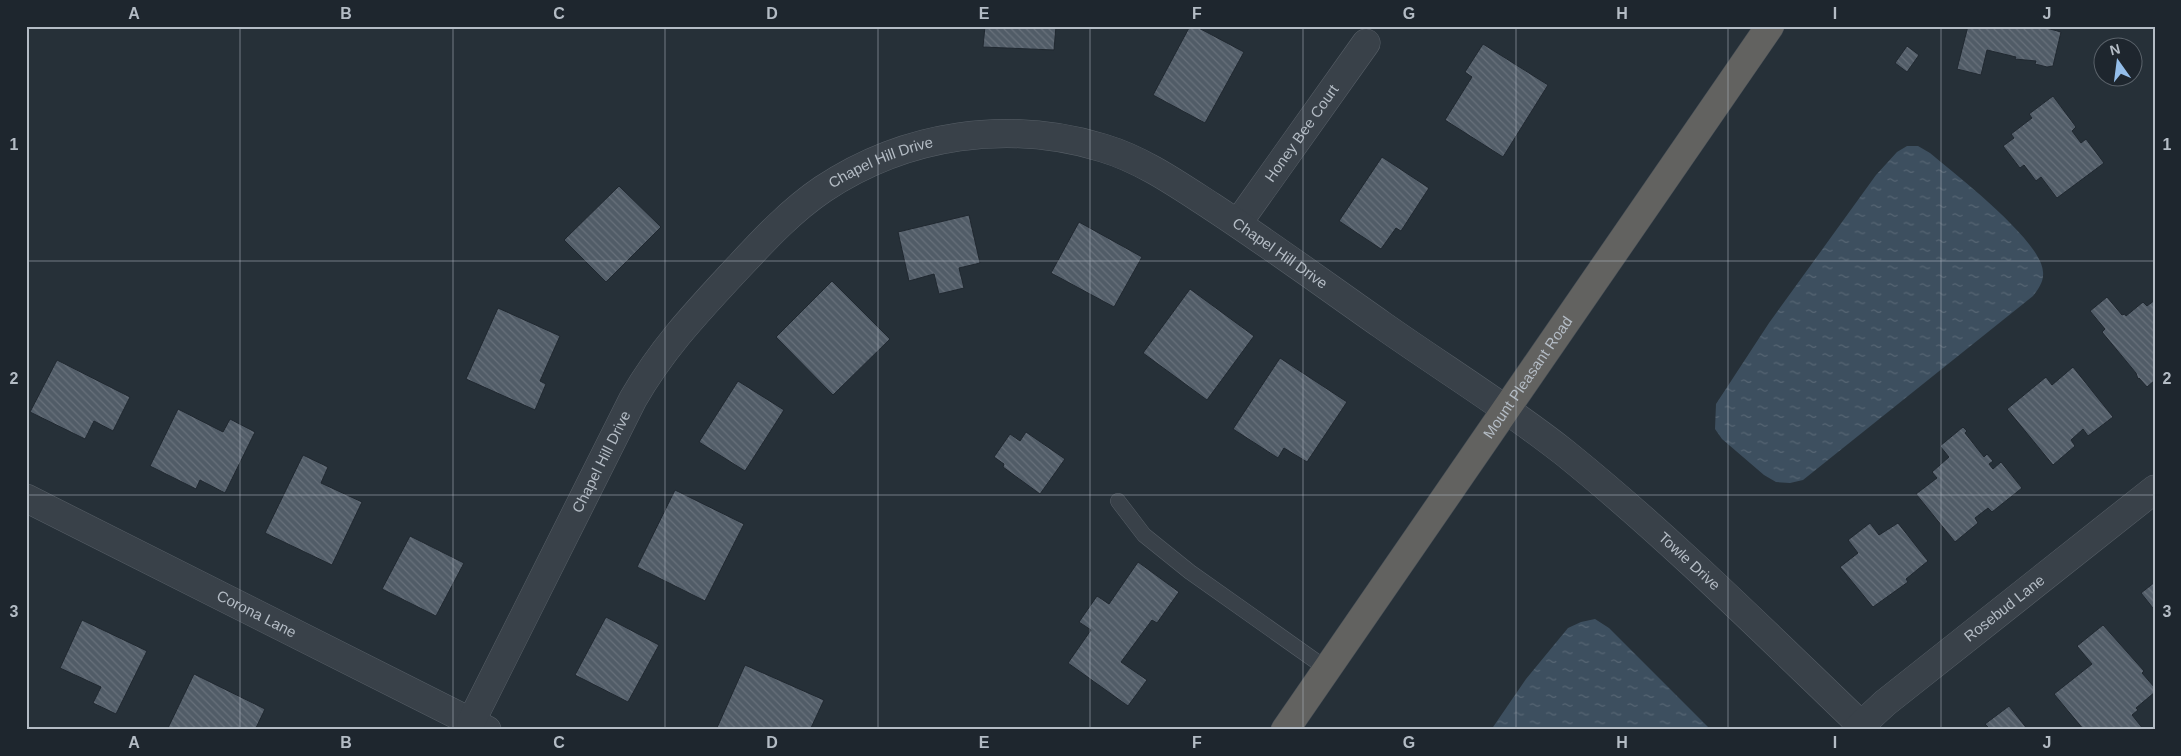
<svg xmlns="http://www.w3.org/2000/svg" width="2181" height="756" font-family="Arial,sans-serif">
	<style>
		.water { fill: url(#water-ripples) }
		.building { fill: url(#building-back-hatch); stroke: #202830 }
		.lines { fill: none; stroke-linecap: round; stroke-linejoin: round }
		.service-casing { stroke: #575f67; stroke-width: 16 }
		.minor-casing { stroke: #575f67; stroke-width: 29 }
		.trunk-casing { stroke: #444c54; stroke-width: 29 }
		.service { stroke: #394149; stroke-width: 15 }
		.minor { stroke: #394149; stroke-width: 28 }
		.trunk { stroke: #626260; stroke-width: 28 }
		.grid { fill: none; stroke: #b4bcc5; stroke-width: 1; stroke-opacity: 0.55 }
		.labels { text-anchor: middle; stroke-width: 4; stroke-linejoin: round; paint-order: stroke }
		.street-label { font-size: 15px; fill: #b4bcc5; stroke: #1e262e }
		.neatline { fill: none; stroke: #b4bcc5; stroke-width: 2 }
		.grid-label { font-size: 16px; text-anchor: middle; font-weight: bold; fill: #b4bcc5 }
	</style>
	<defs>
		<pattern id="water-ripples" width="26" height="14" patternUnits="userSpaceOnUse" patternTransform="scale(1.25)"><rect width="26" height="14" fill="#3d4f5f"/><path d="M2 4q2-2 4 0t4 0M15 11q2-2 4 0t4 0" fill="none" stroke="#576674"/></pattern>
		<pattern id="building-back-hatch" width="6" height="6" patternUnits="userSpaceOnUse" patternTransform="scale(1.25)"><rect width="6" height="6" fill="#515c67"/><path d="M-1 5l2 2M0 0l6 6M5-1l2 2" fill="none" stroke="#68717b"/></pattern>
	</defs>
	<rect width="100%" height="100%" fill="#263038"/>
	<path class="water" d="M1907,146H1918L1930,153C1955,174 2042,241 2043,272C2044,282 2038,289 2033,296L1803,480L1790,483L1776,482L1764,475L1722,439L1715,429L1716,404L1769,323L1876,175L1897,152Z
		M1595,619L1609,628L1711,730H1491L1526,679L1568,628L1581,622Z"/>
	<path class="building" d="M985,26H1056L1054,50L983,47Z
		M1190,26H1195L1244,52L1205,123L1153,95Z
		M1968,26H2039L2061,32L2053,66L2047,67L2035,64L2036,61L2015,59L2016,57L1987,50L1981,75L1957,69Z
		M1483,44L1548,85L1503,157L1445,120L1472,77L1465,72Z
		M1907,46L1919,55L1907,72L1895,63Z
		M2053,96L2076,127L2072,131L2081,143L2086,139L2104,163L2057,198L2041,177L2036,181L2024,165L2020,168L2003,146L2014,138L2011,134L2032,118L2029,114Z
		M1382,157L1429,188L1401,231L1396,228L1381,249L1339,221Z
		M619,186L661,227L606,282L564,240Z
		M969,215L980,263L959,268L964,288L939,294L934,274L909,281L898,232Z
		M1079,222L1142,257L1114,307L1051,273Z
		M832,281L890,339L833,395L776,337Z
		M1190,289L1254,336L1207,400L1143,353Z
		M2107,297L2122,315L2125,314L2126,316L2143,302L2147,306L2155,300V380L2147,387L2139,378L2138,379L2136,373L2102,332L2105,329L2090,311Z
		M498,308L560,336L540,381L546,384L535,410L466,379Z
		M1280,358L1347,402L1307,462L1284,448L1278,458L1233,429Z
		M57,360L130,397L113,431L94,421L85,439L30,412Z
		M2073,367L2113,417L2088,436L2083,429L2071,440L2075,446L2053,465L2007,409L2046,377L2052,385Z
		M738,381L784,410L745,471L699,442Z
		M178,409L223,432L230,419L255,432L225,493L200,480L196,489L150,466Z
		M1963,427L1967,431L1965,433L1984,457L1987,454L1993,461L1989,464L1993,469L2001,462L2022,488L1992,512L1988,508L1975,518L1978,523L1955,542L1916,494L1937,478L1932,472L1949,457L1940,446Z
		M1026,432L1065,459L1040,494L1003,467L1004,464L994,457L1010,434L1020,441Z
		M303,455L328,467L321,483L362,502L332,565L265,533Z
		M675,490L744,524L705,601L637,567Z
		M1870,523L1879,535L1898,523L1928,561L1906,579L1908,582L1873,607L1840,567L1858,553L1848,540Z
		M410,536L464,563L436,616L382,589Z
		M1138,562L1179,592L1157,623L1152,620L1121,662L1147,680L1128,706L1068,663L1091,630L1079,622L1097,596L1109,604Z
		M2155,582V606L2153,608L2141,593Z
		M606,617L659,645L628,702L575,675Z
		M82,620L147,651L116,714L93,703L101,687L60,668Z
		M2103,625L2144,671L2142,673L2155,688V692L2136,708L2138,710L2132,715L2144,730H2084L2054,694L2092,664L2077,646Z
		M745,665L824,700L810,730H716Z
		M194,674L265,709L255,730H167Z
		M2009,706L2028,730H1984L1988,727L1985,724Z"/>
	<g class="lines">
		<defs>
			<path id="service" d="M1118,501L1144,535L1190,572L1327,669"/>
			<g id="minor">
				<path id="s1" d="M1238,223L1366,43"/>
				<path id="s2" d="M26,498L487,730"/>
				<path id="s3" d="M471,722L633,399C662,349 694,315 733,273C761,243 789,212 823,189C906,134 1008,119 1103,148C1143,160 1177,184 1211,206C1269,244 1325,285 1382,325C1443,368 1507,407 1565,453C1669,537 1764,632 1860,724"/>
				<path id="s4" d="M1856,730L1885,703L2155,489"/>
			</g>
			<g id="trunk">
				<path id="s5" d="M1285,730L1770,26"/>
			</g>
		</defs>
		<use href="#service" class="service-casing"/>
		<use href="#minor" class="minor-casing"/>
		<use href="#trunk" class="trunk-casing"/>
		<use href="#service" class="service"/>
		<use href="#minor" class="minor"/>
		<use href="#trunk" class="trunk"/>
	</g>
	<path class="grid" d="M240,26V730M453,26V730M665,26V730M878,26V730M1090,26V730M1303,26V730M1516,26V730M1728,26V730M1941,26V730M26,261H2155M26,495H2155"/>
	<g class="labels">
		<g class="street-label">
			<text dy="5" stroke="none"><textPath href="#s1" startOffset="110">Honey Bee Court</textPath></text>
			<text dy="5" stroke="none"><textPath href="#s3" startOffset="710">Chapel Hill Drive</textPath></text>
			<text dy="5" stroke="none"><textPath href="#s3" startOffset="1145">Chapel Hill Drive</textPath></text>
			<text dy="5" stroke="none"><textPath href="#s5" startOffset="428">Mount Pleasant Road</textPath></text>
			<text dy="5" stroke="none"><textPath href="#s3" startOffset="291">Chapel Hill Drive</textPath></text>
			<text dy="5" stroke="none"><textPath href="#s3" startOffset="1658">Towle Drive</textPath></text>
			<text dy="5" stroke="none"><textPath href="#s4" startOffset="192">Rosebud Lane</textPath></text>
			<text dy="5" stroke="none"><textPath href="#s2" startOffset="258">Corona Lane</textPath></text>
		</g>
	</g>
	<rect width="2181" height="756" fill="none" stroke="#1e262e" stroke-width="55"/>
	<g transform="translate(2118 62) rotate(346)"><circle r="24" fill="#1e262e" stroke="#5a626a"/>
	<path d="M0-4L9 19L0 12L-9 19Z" fill="#94beea"/>
	<text y="-8" font-size="14" font-weight="bold" text-anchor="middle" fill="#b4bcc5">N</text>
	</g>
	<rect x="28" y="28" width="2126" height="700" class="neatline"/>
	<g class="grid-label">
		<text x="134" y="19">A</text>
		<text x="346" y="19">B</text>
		<text x="559" y="19">C</text>
		<text x="772" y="19">D</text>
		<text x="984" y="19">E</text>
		<text x="1197" y="19">F</text>
		<text x="1409" y="19">G</text>
		<text x="1622" y="19">H</text>
		<text x="1835" y="19">I</text>
		<text x="2047" y="19">J</text>
		<text x="14" y="150">1</text>
		<text x="2167" y="150">1</text>
		<text x="14" y="384">2</text>
		<text x="2167" y="384">2</text>
		<text x="14" y="617">3</text>
		<text x="2167" y="617">3</text>
		<text x="134" y="748">A</text>
		<text x="346" y="748">B</text>
		<text x="559" y="748">C</text>
		<text x="772" y="748">D</text>
		<text x="984" y="748">E</text>
		<text x="1197" y="748">F</text>
		<text x="1409" y="748">G</text>
		<text x="1622" y="748">H</text>
		<text x="1835" y="748">I</text>
		<text x="2047" y="748">J</text>
	</g>
</svg>
